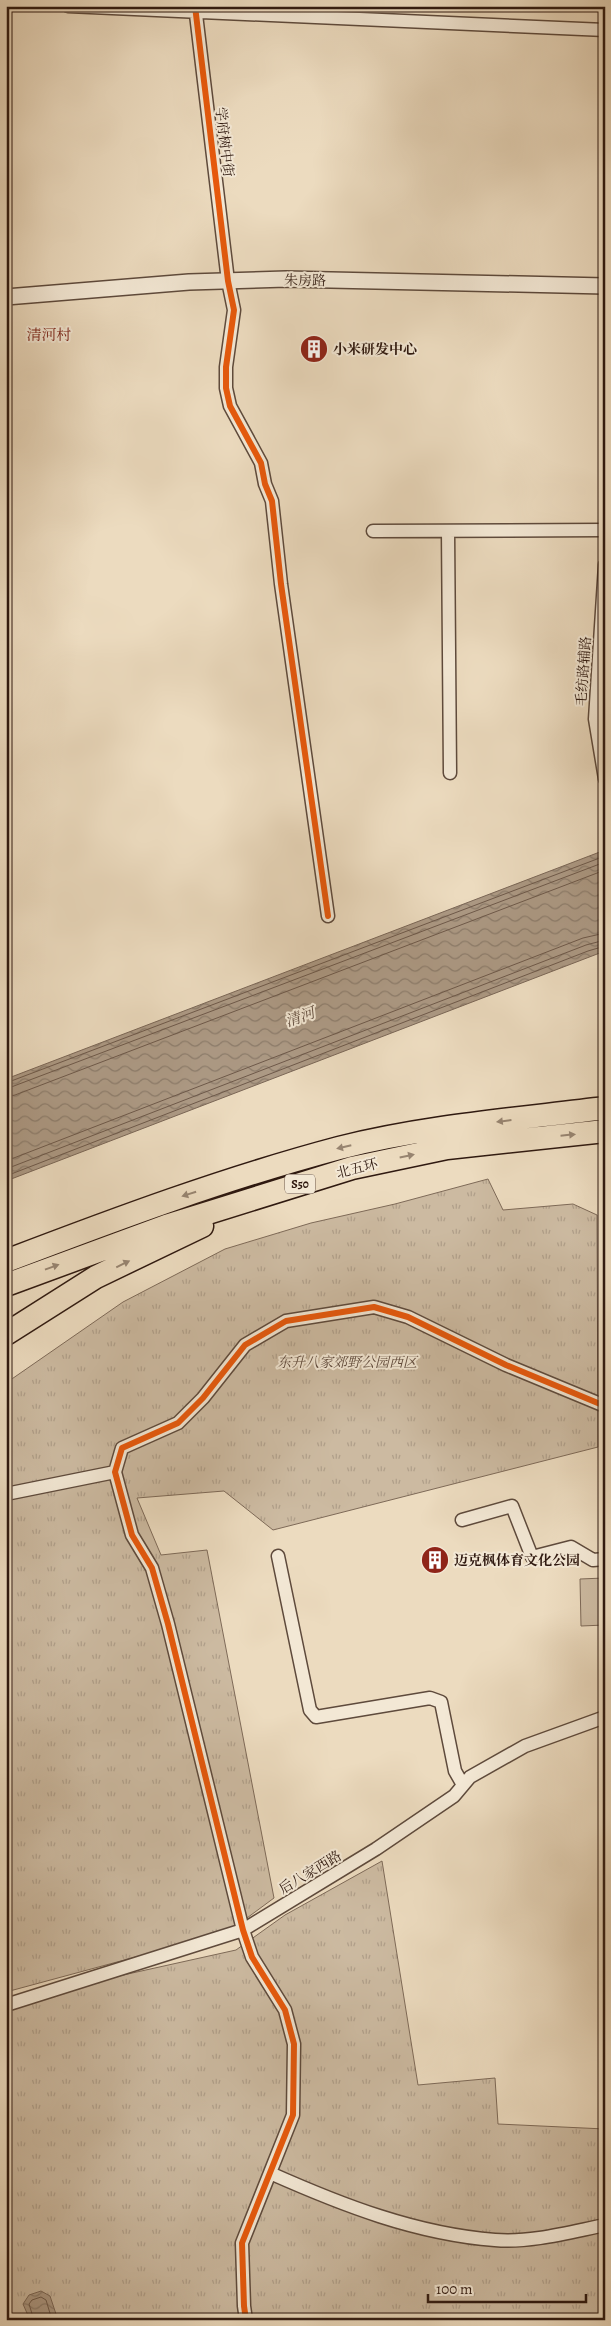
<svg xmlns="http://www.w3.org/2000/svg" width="611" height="2326" font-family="Alegreya,'Noto Serif SC',serif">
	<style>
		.park { fill: url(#park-tufts); stroke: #7e6a58 }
		.pitch { fill: #ccbaa1; stroke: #7e6a58 }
		.water { fill: url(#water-waves); stroke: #7a6656 }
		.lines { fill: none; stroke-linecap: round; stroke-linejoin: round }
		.shore { stroke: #6e594a; stroke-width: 1 }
		.minor-casing { stroke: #5e4a3c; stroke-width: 15 }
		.tertiary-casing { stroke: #5e4a3c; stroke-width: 18 }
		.motorway-casing { stroke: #2f1910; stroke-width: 25 }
		.minor { stroke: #f3e8d5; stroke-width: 12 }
		.tertiary { stroke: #f3e8d5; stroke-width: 15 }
		.motorway { stroke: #ecdbbf; stroke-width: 22 }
		.cycleway-casing { stroke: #f3e8d5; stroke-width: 9 }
		.cycleway { stroke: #e8590c; stroke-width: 6 }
		.oneway { fill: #978470 }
		.labels { text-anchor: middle; stroke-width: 4; stroke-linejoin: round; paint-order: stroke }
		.shield { fill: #f3e8d5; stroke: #6a574b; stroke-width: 1 }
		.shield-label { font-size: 12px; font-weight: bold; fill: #2f1910 }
		.street-label { font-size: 14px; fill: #2f1910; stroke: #f3e8d5 }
		.poi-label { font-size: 14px; font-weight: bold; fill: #2f1910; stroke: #f3e8d5; text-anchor: start }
		.park-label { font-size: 14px; font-style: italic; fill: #5e493c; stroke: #f3e8d5 }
		.neighbourhood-label { font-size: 15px; fill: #7a1f14; stroke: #f3e8d5 }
		.water-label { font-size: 15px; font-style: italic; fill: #614c3e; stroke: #f3e8d5 }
	</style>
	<defs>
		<pattern id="park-tufts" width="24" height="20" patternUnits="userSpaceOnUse" patternTransform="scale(1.25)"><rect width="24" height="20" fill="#ccbaa1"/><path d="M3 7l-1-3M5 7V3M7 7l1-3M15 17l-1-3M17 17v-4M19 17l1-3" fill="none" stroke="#b09f8a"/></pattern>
		<pattern id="water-waves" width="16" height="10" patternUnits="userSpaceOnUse" patternTransform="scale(1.25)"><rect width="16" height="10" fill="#ac9984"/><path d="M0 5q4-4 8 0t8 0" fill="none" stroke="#8c7c6b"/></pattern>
	</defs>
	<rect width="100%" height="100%" fill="#ecdbbf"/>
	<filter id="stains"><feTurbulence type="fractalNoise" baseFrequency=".004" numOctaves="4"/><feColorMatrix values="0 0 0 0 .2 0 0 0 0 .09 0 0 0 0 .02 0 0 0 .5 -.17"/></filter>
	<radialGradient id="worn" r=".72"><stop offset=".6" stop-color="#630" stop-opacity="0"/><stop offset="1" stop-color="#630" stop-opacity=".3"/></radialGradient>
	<path class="park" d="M488,1179L503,1210L573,1204L597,1215L598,1447L273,1530L224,1491L137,1498L161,1555L207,1550L274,1898L228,1932L6,1992V1383L123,1302L225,1249L311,1223L395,1204Z
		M382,1861L418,2085L495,2078L498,2124L605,2129V2320H6V2001L236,1950L285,1915Z"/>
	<path class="pitch" d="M604,1578L605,1625L581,1626L580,1579Z"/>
	<path class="water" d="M605,850V951L6,1181V1079Z
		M41,2291L50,2296L58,2320H30L23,2304L29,2295Z"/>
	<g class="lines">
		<path class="shore" d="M6,1083L605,856
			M6,1089L605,862
			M6,1097L15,1095L605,870
			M6,1161L583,938L605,933
			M6,1169L586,945L605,940
			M6,1176L588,951L605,946
			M34,2320L29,2304L32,2300L41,2297L46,2300L52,2320"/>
		<defs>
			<path id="minor" d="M68,6L605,30
				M195,6L228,281L234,310L226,367V388L230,406L261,463L265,484L272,501L281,584L328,916
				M373,531L605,530
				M448,531L450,773
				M605,565L595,719L605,779
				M6,1494L115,1472
				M462,1520L512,1506L532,1557L571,1547L593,1560L605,1559
				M278,1556L310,1710L316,1717L430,1698L441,1702L455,1771L463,1785
				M6,2005L243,1930L376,1849L454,1796L470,1777L525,1746L605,1717
				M270,2173C342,2205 416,2234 495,2240C531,2243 570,2232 605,2225
				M246,2320L244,2306L242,2243L293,2115L294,2044L285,2010L252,1957L243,1930L168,1624L152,1568L132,1535L115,1472L122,1448L178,1423L203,1398L245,1345L286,1321L374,1307L408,1317L506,1365L605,1406"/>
			<path id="tertiary" d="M6,297L189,282L286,279L605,286"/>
			<path id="motorway" d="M6,1261C116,1219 226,1178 339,1148C426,1126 517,1119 605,1108
				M6,1285L166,1226L352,1168L447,1148L605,1131
				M6,1334L96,1277L202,1226"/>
		</defs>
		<use href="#minor" class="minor-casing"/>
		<use href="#tertiary" class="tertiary-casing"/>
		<use href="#motorway" class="motorway-casing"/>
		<use href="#minor" class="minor"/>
		<use href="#tertiary" class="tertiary"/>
		<use href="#motorway" class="motorway"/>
		<defs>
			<path id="cycleway" d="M195,6L228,281L234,310L226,367V388L230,406L261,463L265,484L272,501L281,584L328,916
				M246,2320L244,2306L242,2243L293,2115L294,2044L285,2010L252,1957L243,1930L168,1624L152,1568L132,1535L115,1472L122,1448L178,1423L203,1398L245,1345L286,1321L374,1307L408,1317L506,1365L605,1406"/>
		</defs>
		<use href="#cycleway" class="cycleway-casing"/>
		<use href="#cycleway" class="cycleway"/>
	</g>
	<defs><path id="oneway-solid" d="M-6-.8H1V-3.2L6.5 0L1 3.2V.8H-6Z" transform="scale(1.25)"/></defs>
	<g class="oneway">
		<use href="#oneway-solid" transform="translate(504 1121) rotate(173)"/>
		<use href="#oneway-solid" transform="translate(568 1135) rotate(-6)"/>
		<use href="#oneway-solid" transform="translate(344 1147) rotate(167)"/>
		<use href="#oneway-solid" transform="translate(407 1156) rotate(-12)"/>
		<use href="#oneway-solid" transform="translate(189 1194) rotate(162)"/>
		<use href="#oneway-solid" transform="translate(123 1264) rotate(-26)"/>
		<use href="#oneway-solid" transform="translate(52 1267) rotate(-20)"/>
	</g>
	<defs>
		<symbol id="building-disc" viewBox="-11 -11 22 22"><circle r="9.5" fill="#8f2418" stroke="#f3e8d5"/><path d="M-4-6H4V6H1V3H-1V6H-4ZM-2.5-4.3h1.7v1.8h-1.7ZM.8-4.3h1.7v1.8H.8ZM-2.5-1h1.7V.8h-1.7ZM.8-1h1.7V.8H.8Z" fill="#fff"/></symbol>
	</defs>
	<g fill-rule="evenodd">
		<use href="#building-disc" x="298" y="333" width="32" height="32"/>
		<use href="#building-disc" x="419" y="1544" width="32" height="32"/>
	</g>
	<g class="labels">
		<rect class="shield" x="285" y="1174.5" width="30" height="19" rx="4"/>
		<g class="shield-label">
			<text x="300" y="1188">S50</text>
		</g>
		<g class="street-label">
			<text transform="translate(225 142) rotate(83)" y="5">学府树中街</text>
			<text transform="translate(305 280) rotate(1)" y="5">朱房路</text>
			<text transform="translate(583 671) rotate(-86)" y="5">毛纺路辅路</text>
			<text transform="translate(357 1168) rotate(-14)" y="5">北五环</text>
			<text transform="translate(310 1872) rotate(-31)" y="5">后八家西路</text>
		</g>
		<g class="poi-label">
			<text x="333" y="354">小米研发中心</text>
			<text x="454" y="1565">迈克枫体育文化公园</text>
		</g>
		<g class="park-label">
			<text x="347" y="1367">东升八家郊野公园西区</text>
		</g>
		<g class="neighbourhood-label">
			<text x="49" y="340">清河村</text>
		</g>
		<g class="water-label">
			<text transform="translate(300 1017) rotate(-20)" y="5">清河</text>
		</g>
	</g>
	<rect width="611" height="2326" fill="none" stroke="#ecdbbf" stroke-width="25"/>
	<rect x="8" y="8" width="596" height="2311" fill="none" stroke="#2f1910" stroke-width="2.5"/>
	<rect x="12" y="12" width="586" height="2301" fill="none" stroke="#2f1910"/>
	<path d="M428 2294v8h158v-8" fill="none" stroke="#2f1910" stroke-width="2.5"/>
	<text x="436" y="2294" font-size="15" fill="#2f1910" stroke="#f3e8d5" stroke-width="4" paint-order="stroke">100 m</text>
	<rect width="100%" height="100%" filter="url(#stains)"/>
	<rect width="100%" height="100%" fill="url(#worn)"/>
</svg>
